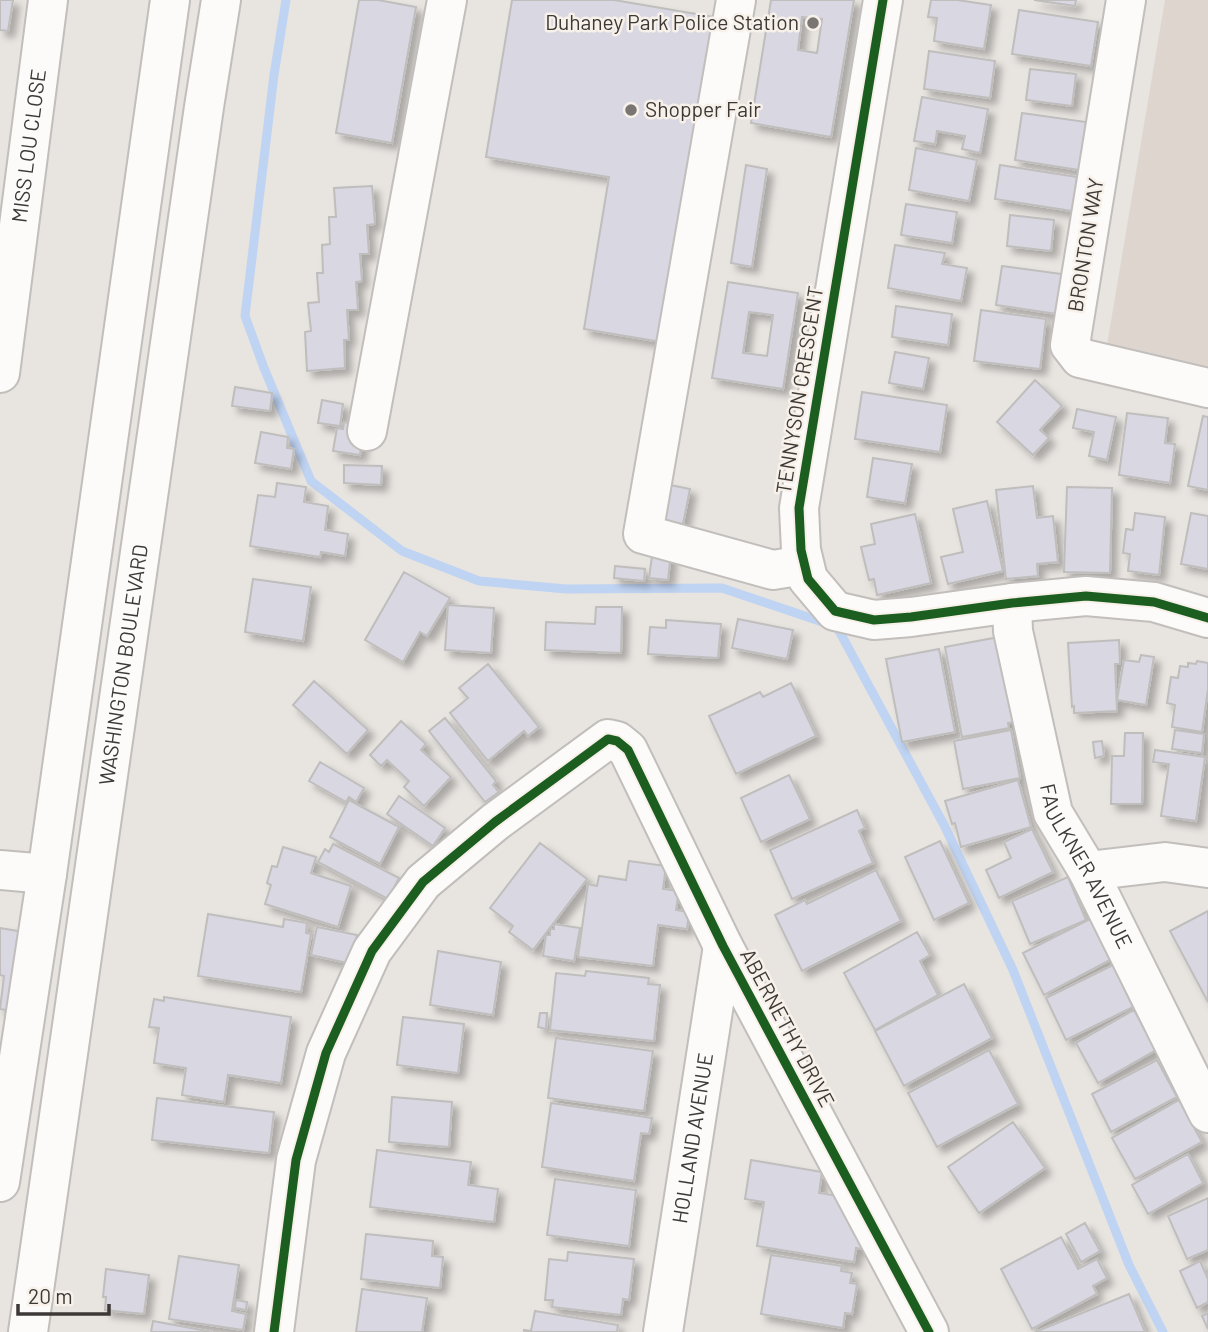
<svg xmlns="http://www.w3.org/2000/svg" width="1208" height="1332" font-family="Barlow,sans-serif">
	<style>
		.built { fill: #ded5ce }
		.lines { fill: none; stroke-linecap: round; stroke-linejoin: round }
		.stream { stroke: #bfd3f2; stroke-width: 9 }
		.building { fill: #d9d7e2; stroke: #bfbebd; stroke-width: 2; fill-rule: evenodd; filter: url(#shadow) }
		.minor-casing { stroke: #c1bebb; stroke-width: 42 }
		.highway-casing { stroke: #c1bebb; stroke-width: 42 }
		.minor { stroke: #fcfbfa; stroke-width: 38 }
		.highway { stroke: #fcfbfa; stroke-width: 38 }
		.cycleway-casing { stroke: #f8f1ea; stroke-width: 13 }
		.cycleway { stroke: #1b5e20; stroke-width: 9 }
		.poi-dot { fill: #787572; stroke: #f8f1ea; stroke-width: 2.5 }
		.labels { text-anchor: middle; stroke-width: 5; stroke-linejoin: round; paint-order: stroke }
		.poi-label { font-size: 21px; fill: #3c3937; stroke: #f8f1ea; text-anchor: end }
		.street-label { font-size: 21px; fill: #3c3937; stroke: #f8f1ea }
	</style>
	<defs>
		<filter id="shadow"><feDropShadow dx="6" dy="6" stdDeviation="3.5" flood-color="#0004"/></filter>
	</defs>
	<rect width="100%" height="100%" fill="#e8e4e0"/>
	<path class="built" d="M1165,0H1208V375L1106,351Z"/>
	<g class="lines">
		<path class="stream" d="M286,0L274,75L245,316L264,368L311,481L402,551L479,581L566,589L722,588L837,627L944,825L1013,970L1129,1265L1163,1332"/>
	</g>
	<path class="building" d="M0,0H13L8,31L0,30Z
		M359,0H378L416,7L392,143L336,133Z
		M512,0H614L720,18L667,343L584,329L609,177L486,157Z
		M771,0H854L831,137L751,123ZM802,17L822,19L817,53L798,50Z
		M931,0H957L991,5L984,49L934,41L937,18L928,17Z
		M1034,0H1076L1075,6Z
		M1019,10L1098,22L1091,66L1012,54Z
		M929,51L995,61L990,98L924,89Z
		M1030,69L1076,74L1072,106L1026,100Z
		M922,97L988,109L980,153L962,149L965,136L937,131L935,144L914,141Z
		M1022,113L1086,122L1079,170L1015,160Z
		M916,148L977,160L969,201L909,190Z
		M746,165L767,169L752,267L731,263Z
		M1000,165L1077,177L1072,211L995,199Z
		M372,186L375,224L367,225L369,254H360L362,281L356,282L358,310H347L349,340H344L345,368L307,371L305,332L311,331L308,303L319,302L317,273H323L322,245L330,244L329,217H336L334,188Z
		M906,204L957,212L952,243L901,235Z
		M1010,215L1054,220L1051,251L1007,246Z
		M895,245L945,253L942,264L967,268L961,301L888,288Z
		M1002,266L1062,274L1057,314L996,305Z
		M728,282L798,293L783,389L712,378ZM749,312L773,315L767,356L743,353Z
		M896,306L952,314L948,345L892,337Z
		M981,310L1046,319L1040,369L974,361Z
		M895,352L929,358L923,389L889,383Z
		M1035,380L1062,406L1040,430L1049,438L1033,455L997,422Z
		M235,387L272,393L270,411L232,406Z
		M862,392L947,405L940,452L855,439Z
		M322,400L343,404L340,426L318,423Z
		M1077,409L1116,417L1107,460L1089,456L1094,432L1073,428Z
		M1127,413L1168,418L1165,443L1175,444L1170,483L1119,475Z
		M1203,416L1208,417V490L1188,486Z
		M344,422L364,426L360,455L333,451L337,428L343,429Z
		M261,432L288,437L287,448L294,449L291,469L255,463Z
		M873,458L912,464L905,503L867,497Z
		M344,465L382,466L381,485L344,483Z
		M277,483L306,487L304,502L328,506L325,530L348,534L345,556L321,552L320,557L250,546L258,495L275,497Z
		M665,484L690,489L683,524L659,520Z
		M1033,486L1037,518L1053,516L1058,562L1037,564L1038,576L1006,579L996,490Z
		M1067,487L1112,488L1110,573L1064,572Z
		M987,501L1003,571L948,584L941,557L963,552L953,509Z
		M1135,513L1165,517L1159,575L1128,571L1130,554L1123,553L1126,529L1133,530Z
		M1191,513L1208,516V569L1181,564Z
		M915,514L931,583L877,595L874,579L869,580L861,547L875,544L871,524Z
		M653,549L671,552L668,580L649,578Z
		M615,566L645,569L644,581L614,578Z
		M404,572L450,598L427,636L420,632L403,662L365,640Z
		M253,579L311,587L303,641L245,632Z
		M448,605L494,608L491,653L445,650Z
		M596,607H622L621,653L545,650L546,622L595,624Z
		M738,619L793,630L787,659L732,648Z
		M666,620L721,624L718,658L648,654L650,627L666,628Z
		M999,637L1015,722L1008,723L1009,728L962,737L945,647Z
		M1119,640L1120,664H1115L1117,711L1074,713V706L1072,707L1068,643Z
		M939,649L955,732L902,742L886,659Z
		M1141,655L1154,657L1146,705L1117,700L1124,660L1139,662Z
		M1197,661L1208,663V689L1202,732L1172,727L1175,705L1167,703L1171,677L1178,678L1180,666L1188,667V663L1196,664Z
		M488,664L539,727L528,736L524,731L488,761L450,713L468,698L459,688Z
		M314,681L368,730L347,754L293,705Z
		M791,683L816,736L736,774L709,716L760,692L763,697Z
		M445,718L496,781L493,785L499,792L485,802L429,731Z
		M401,721L426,744L421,750L451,777L424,806L404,787L409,781L387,760L381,766L370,755Z
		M1011,730L1020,778L963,789L954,741Z
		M1175,730L1204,734L1202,753L1172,749Z
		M1125,733H1143L1142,804H1111L1112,756H1124Z
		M1102,741L1104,756L1095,758L1093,742Z
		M1155,750L1205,757L1196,821L1161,816L1169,764L1153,762Z
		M320,762L364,788L356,802L349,797L346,802L309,781Z
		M789,775L810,819L761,842L741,798Z
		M1018,780L1031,827L961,847L955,823L952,824L945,801Z
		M399,796L445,828L433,846L387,814Z
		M349,800L399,827L380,864L330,837Z
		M857,810L865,828L859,831L873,863L792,899L770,850Z
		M1032,829L1053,872L999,898L986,870L1011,858L1004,842Z
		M940,841L969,903L934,920L905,857Z
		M540,843L587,879L533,950L509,932L513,926L490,908Z
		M333,844L399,878L388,899L318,862L325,849L329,852Z
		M283,847L316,857L311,873L351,886L338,927L265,904L271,885L267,883L272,866L277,867Z
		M629,861L666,866L663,889L679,891L676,910L689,912L687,929L658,925L653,966L578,957L588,884L597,886L599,876L626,880Z
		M876,870L901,921L802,971L775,915L805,900L807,904Z
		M1068,877L1086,920L1030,944L1012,901Z
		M1208,911V1002L1170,931Z
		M208,914L283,927L284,919L307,923L306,933L311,934L301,992L198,976Z
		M1090,919L1110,960L1044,995L1023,953Z
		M554,924L580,928L574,961L543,956L546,935H550V929H554Z
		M317,927L357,935L352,964L311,955Z
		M0,928L24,932L11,1011L0,1009L4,976L0,975Z
		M917,932L930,955L920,961L938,995L875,1030L844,973Z
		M438,951L501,962L493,1015L430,1005Z
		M1113,965L1133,1007L1066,1040L1046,998Z
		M586,971L649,978L648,984L660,985L654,1041L550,1030L556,973L585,976Z
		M964,984L992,1038L904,1086L875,1031Z
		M164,997L291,1017L281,1083L228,1075L224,1102L182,1095L186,1068L154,1063L159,1028L149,1027L154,999L164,1001Z
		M1134,1010L1156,1050L1098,1083L1076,1043Z
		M540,1013H547L546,1029L538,1027Z
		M403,1017L464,1024L458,1073L397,1065Z
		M556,1038L653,1051L644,1111L548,1098Z
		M989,1050L1018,1104L937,1147L908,1093Z
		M1157,1060L1177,1097L1111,1132L1092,1094Z
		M392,1097L452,1102L449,1147L389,1142Z
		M157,1098L274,1112L269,1153L152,1140Z
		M1179,1100L1202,1142L1135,1179L1112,1138Z
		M551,1103L652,1118L649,1134L641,1133L634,1181L542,1167Z
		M1013,1122L1045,1168L979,1213L948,1167Z
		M377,1150L471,1162L468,1185L498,1189L494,1222L370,1207Z
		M1188,1154L1203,1183L1148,1214L1132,1185Z
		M751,1160L822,1172L819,1193L857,1199L867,1223L863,1249L856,1248L854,1262L757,1246L764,1202L745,1199Z
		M555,1179L636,1190L629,1246L547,1235Z
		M1208,1198V1250L1187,1259L1168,1216Z
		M1085,1223L1100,1251L1081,1262L1066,1234Z
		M366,1234L433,1241L432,1256L443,1257L440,1288L361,1279Z
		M1061,1237L1078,1269L1097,1259L1107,1278L1093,1286L1097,1294L1032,1329L1001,1269Z
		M568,1252L634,1259L629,1300L623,1299L621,1315L552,1307L553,1300H545L549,1259L567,1261Z
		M771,1255L842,1266L841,1271L852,1273L850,1283L857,1284L852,1314L845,1313L843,1328L761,1314Z
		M179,1256L239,1265L232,1311L246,1314L243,1330L169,1319Z
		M1200,1261L1208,1279V1302L1197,1308L1180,1271Z
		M106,1269L149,1275L144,1314L105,1310L106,1297H103Z
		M362,1289L427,1298L422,1332H356Z
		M1129,1294L1145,1332H1035Z
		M236,1300L247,1302L246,1310L235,1308Z
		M535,1311L618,1325L617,1332H524V1330L531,1331Z
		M1208,1313V1329L1202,1316Z
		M153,1321L212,1332H151Z"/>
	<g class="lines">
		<defs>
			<g id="minor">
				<path d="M736,0L643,534L773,570L804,565"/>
				<path d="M883,0L799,508L801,550L808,579L835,611L874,620L911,617L1012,603L1086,596L1154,602L1208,618"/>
				<path d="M1126,0L1070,345L1080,358L1208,388"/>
				<path id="s1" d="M0,373L48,0"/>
				<path d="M367,431L447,0"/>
				<path id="s2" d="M1012,603L1013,631L1053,813L1088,871L1208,1113"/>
				<path d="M0,870L47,874"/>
				<path d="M1088,871L1165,862L1208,868"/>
				<path d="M274,1332L296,1160L326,1053L372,951L423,882L495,822L608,739L617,741L628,750L723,946L929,1332"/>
				<path id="s3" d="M663,1332L723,946"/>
			</g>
			<g id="highway">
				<path d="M0,1182L47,874L170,0"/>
				<path id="s4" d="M28,1332L204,107L221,0"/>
			</g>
		</defs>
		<use href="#minor" class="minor-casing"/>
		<use href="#highway" class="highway-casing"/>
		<use href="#minor" class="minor"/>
		<use href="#highway" class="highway"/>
		<defs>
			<path id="cycleway" d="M883,0L799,508L801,550L808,579L835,611L874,620L911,617L1012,603L1086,596L1154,602L1208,618
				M274,1332L296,1160L326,1053L372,951L423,882L495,822L608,739L617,741L628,750L723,946L929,1332"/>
		</defs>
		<use href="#cycleway" class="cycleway-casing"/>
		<use href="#cycleway" class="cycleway"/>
	</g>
	<g class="poi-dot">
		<circle cx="813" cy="23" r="7"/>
		<circle cx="631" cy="110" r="7"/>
	</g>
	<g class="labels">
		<g class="poi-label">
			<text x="799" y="30">Duhaney Park Police Station</text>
			<text x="645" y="117" text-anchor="start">Shopper Fair</text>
		</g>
		<g class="street-label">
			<text dy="7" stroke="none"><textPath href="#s1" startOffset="229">MISS LOU CLOSE</textPath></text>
			<text transform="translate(1086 245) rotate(-81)" y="7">BRONTON WAY</text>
			<text transform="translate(800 390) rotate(-81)" y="7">TENNYSON CRESCENT</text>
			<text dy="7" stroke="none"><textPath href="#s4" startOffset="674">WASHINGTON BOULEVARD</textPath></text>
			<text dy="7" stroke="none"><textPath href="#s2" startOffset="276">FAULKNER AVENUE</textPath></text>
			<text transform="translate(787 1028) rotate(62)" y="7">ABERNETHY DRIVE</text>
			<text dy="7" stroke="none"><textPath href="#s3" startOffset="196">HOLLAND AVENUE</textPath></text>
		</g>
	</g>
	<path d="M18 1304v10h91v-10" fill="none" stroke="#3c3937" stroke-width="3.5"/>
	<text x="28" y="1304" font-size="21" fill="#3c3937" stroke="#f8f1ea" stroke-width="5" paint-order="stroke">20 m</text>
</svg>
